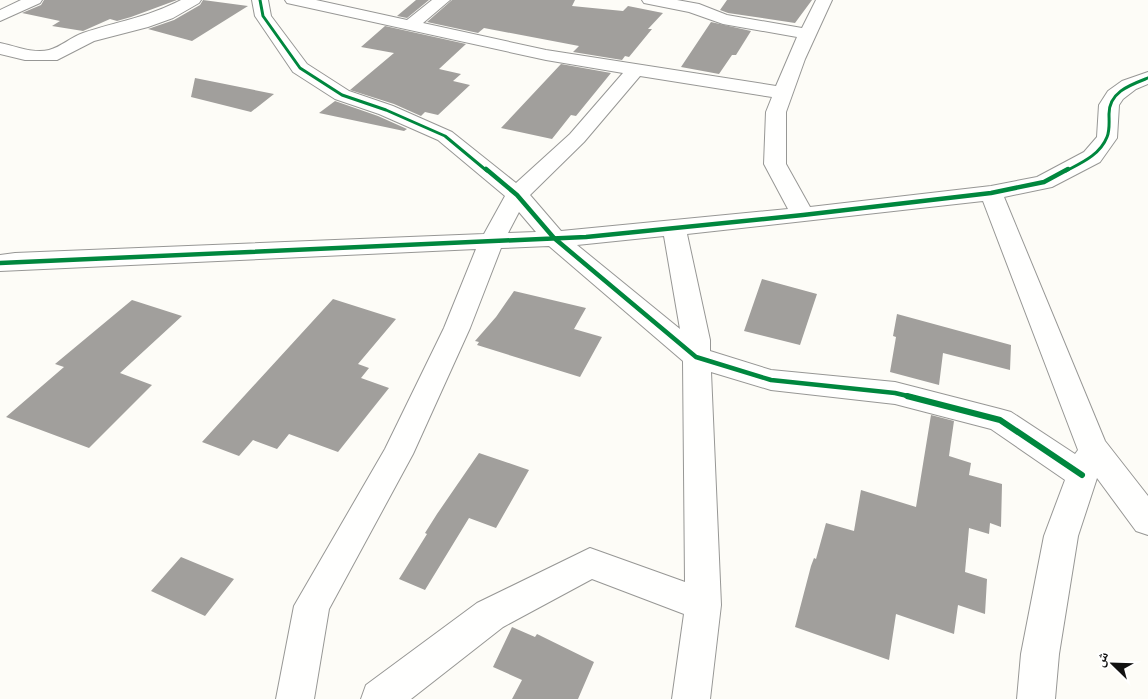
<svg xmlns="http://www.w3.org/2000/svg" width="1148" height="699" font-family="'Times New Roman','Noto Naskh Arabic',serif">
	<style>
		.building { fill: #a19f9c }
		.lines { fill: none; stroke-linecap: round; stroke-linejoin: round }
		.minor-casing { stroke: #979795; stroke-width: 2 }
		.minor { fill: #fffffe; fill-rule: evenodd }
		.cycleway-far2-casing { stroke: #fff; stroke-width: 5 }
		.cycleway-far1-casing { stroke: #fff; stroke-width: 8 }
		.cycleway-casing { stroke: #fff; stroke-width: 9 }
		.cycleway-far2 { stroke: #00873e; stroke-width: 3 }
		.cycleway-far1 { stroke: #00873e; stroke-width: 4.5 }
		.cycleway { stroke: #00873e; stroke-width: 6 }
	</style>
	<rect width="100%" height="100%" fill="#fdfcf7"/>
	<path class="building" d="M44,0H177L131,17L117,21L110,19L83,31L52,26L60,21L22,13L41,5Z
		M203,0L248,6L192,41L148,29L174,20L200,5Z
		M416,0H429L407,18L397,16Z
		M452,0H575L572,6L623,11L628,6L663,13L648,29H652L629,57L625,56L622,60L573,52L579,46L484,28L478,33L427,22Z
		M727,0H812L795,23L728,13L720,10Z
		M711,22L751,31L736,55H732L719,74L681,67Z
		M385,26L466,44L439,69L461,74L453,81L470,85L438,115L425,112L421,116L394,104L350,90L394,53L361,47Z
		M561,64L611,73L576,116L571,115L552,139L501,128Z
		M195,78L274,94L251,112L191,97Z
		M335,101L378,116L407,129L404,131L319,113Z
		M762,279L817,294L800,345L744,331Z
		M514,291L586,308L574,329L602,337L580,377L477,345L479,342L475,341L496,317Z
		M333,299L396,319L358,364L369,368L361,378L389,388L338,452L289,434L277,449L253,440L239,456L202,442Z
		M132,300L182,316L120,373L152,385L89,448L6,417L64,367L55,364Z
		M897,314L1011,345L1010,370L943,353L939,385L890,372L896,337L893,336Z
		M931,415L954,421L949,456L971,463L969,475L1002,484L1001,527L990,523L989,534L969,528L965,572L987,579L985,614L958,605L954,634L896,614L889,660L795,627L811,566L814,558L816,559L826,523L854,531L861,490L916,507Z
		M479,453L529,470L496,528L469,518L425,590L399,579L427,534L425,533L437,514Z
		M181,557L234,579L205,616L151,591Z
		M512,627L535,637L537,634L594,662L578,699H512L522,680L493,667Z"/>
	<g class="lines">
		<defs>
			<path id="minor" d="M21,0H42L40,3L0,21V10Z
				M181,0H201L199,3L173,18L148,27L94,41L57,60H25L0,54V43C15,46 34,54 49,50C61,47 71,37 83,33C118,21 146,18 181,0Z
				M252,0H268L271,16L307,64L349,91L393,106L452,132L516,183L570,134L623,73L546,60L287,3L285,0H316L407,20L432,0H450L423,23L546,50L776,86L797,37L723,24L689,12L644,3L642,0H677L699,4L727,15L802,28L816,0H832L805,59L786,112V164L810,207L991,186L1037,177L1084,152L1097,137L1099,105L1108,91L1122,81L1148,72V84L1136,89L1123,99L1119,105L1117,138L1100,162L1052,187L1004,197L1105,441L1148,496V535L1136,531L1097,478L1078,536L1059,654L1055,699H1017L1021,654L1044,536L1065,480L991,429L895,404L771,390L711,372L721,605L710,699H672L684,614L592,579L503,627L411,699H361L366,685L477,603L590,548L685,582L683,361L549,246L501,248L470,328L413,454L329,609L314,699H276L294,606L385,449L444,328L476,249L0,271V255L15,253L484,234L505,196L438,140L379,114L335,99L293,72L255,16ZM640,76L772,97L766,112L764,164L788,209L561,231L530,195L584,142ZM983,201L1078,450L1075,454L1011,412L1000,409L895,382L771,370L710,351V340L687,234ZM519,212L536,232L508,233ZM664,236L680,329L577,245Z"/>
		</defs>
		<use href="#minor" class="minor-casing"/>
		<use href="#minor" class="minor"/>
		<defs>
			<path id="cycleway-far2" d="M260,0L263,16L300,68L342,95L386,110L445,136L487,171
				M1066,171C1081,163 1100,155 1107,137C1110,130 1109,122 1109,114C1109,92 1130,85 1148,78"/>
			<path id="cycleway-far1" d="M486,169L517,195L554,238L696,357L771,380L895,393L912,397
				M0,263L586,237L803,215L991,193L1044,182L1068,169"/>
			<path id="cycleway" d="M907,396L1000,420L1082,475"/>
		</defs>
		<use href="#cycleway-far2" class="cycleway-far2-casing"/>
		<use href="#cycleway-far1" class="cycleway-far1-casing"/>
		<use href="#cycleway" class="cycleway-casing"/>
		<use href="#cycleway-far2" class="cycleway-far2"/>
		<use href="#cycleway-far1" class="cycleway-far1"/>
		<use href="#cycleway" class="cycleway"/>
	</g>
	<g transform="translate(1113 664) rotate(293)" stroke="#ffffff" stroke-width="4" paint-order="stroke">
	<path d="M0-4L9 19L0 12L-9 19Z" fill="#111111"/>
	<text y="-8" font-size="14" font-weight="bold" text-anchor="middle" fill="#111111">ش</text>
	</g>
</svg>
